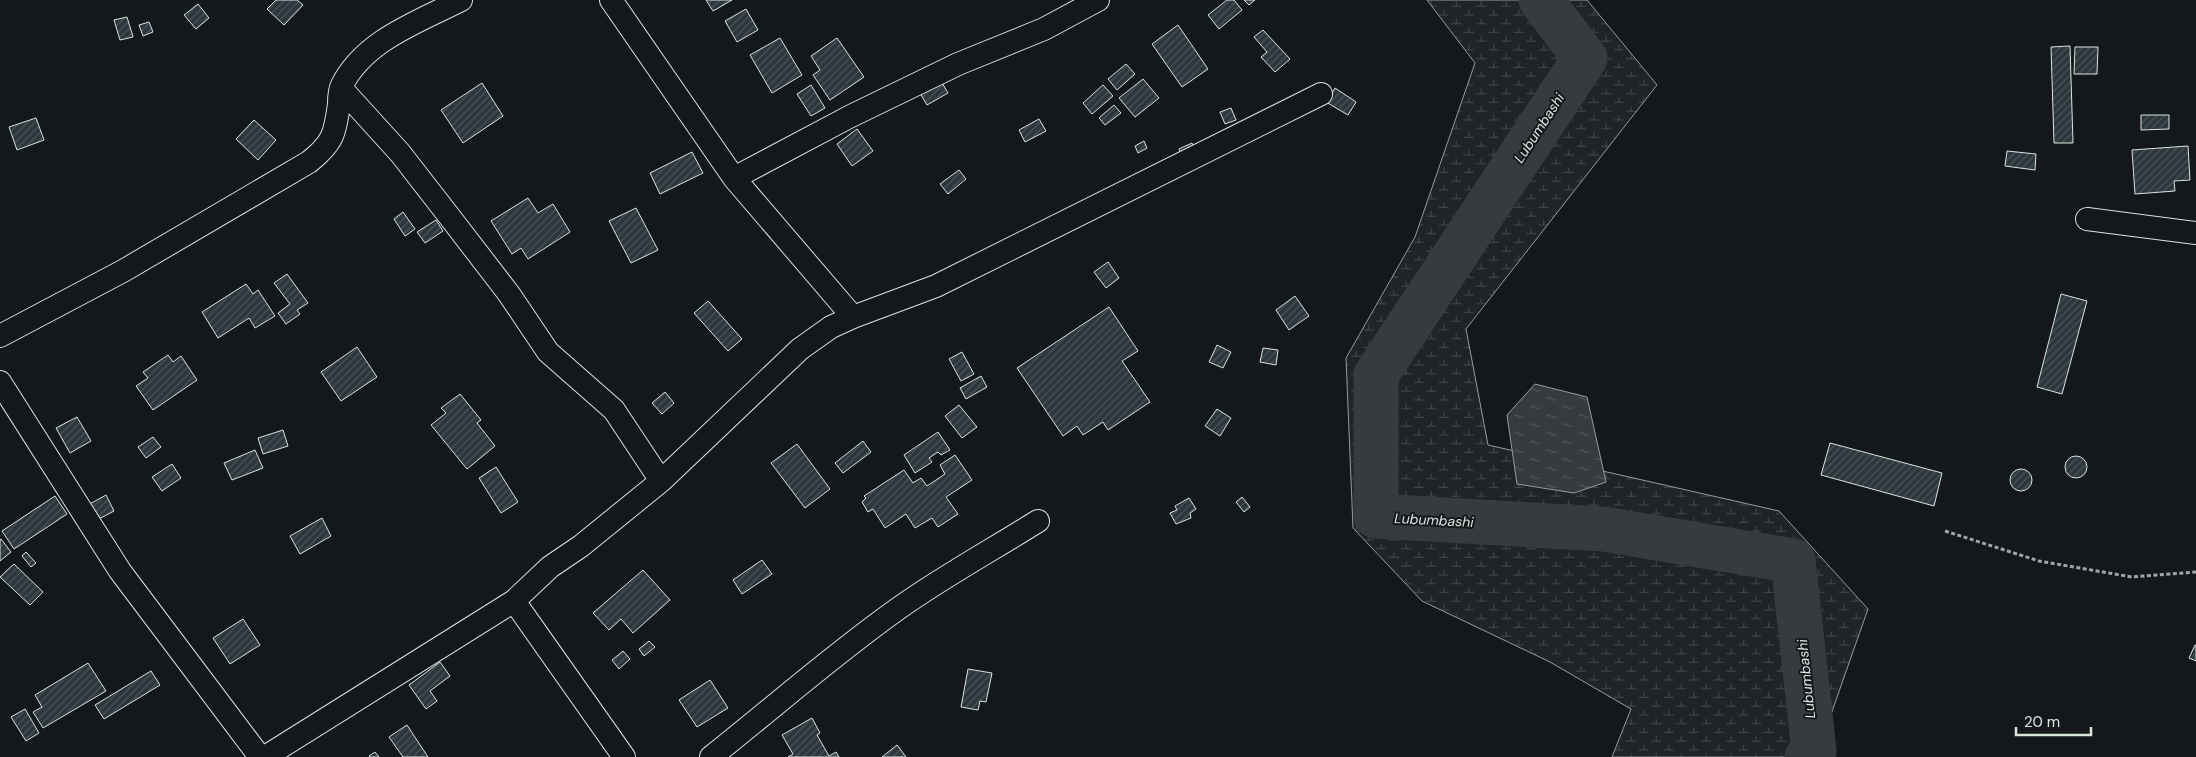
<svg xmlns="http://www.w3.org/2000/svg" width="2196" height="757" font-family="'DM Sans',sans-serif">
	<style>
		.wetland { fill: url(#wetland-marsh); stroke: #939e99 }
		.water { fill: url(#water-ripples); stroke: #939e99 }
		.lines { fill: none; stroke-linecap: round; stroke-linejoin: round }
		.river { stroke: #363b3e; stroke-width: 45 }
		.building { fill: url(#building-hatch); stroke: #d8e6dc }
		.minor-casing { stroke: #d8e6dc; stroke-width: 24 }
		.path { stroke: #9da8a2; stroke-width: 3; stroke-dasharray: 4 2.5; stroke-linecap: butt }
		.minor { stroke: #14181c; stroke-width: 22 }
		.labels { text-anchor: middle; stroke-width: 4; stroke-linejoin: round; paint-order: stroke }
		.water-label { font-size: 14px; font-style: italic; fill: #d8e6dc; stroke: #14181c }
	</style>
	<defs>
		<pattern id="wetland-marsh" width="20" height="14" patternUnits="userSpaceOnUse" patternTransform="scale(1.25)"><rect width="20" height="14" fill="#202428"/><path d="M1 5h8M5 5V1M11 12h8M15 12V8" fill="none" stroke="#404447"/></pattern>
		<pattern id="water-ripples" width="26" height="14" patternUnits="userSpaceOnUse" patternTransform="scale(1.25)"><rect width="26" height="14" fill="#363b3e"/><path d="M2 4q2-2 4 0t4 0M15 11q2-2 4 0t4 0" fill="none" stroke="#525759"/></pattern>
		<pattern id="building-hatch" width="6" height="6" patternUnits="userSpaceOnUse" patternTransform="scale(1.25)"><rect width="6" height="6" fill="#2c363c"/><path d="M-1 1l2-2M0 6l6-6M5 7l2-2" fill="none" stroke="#4a5358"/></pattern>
	</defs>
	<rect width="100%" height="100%" fill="#14181c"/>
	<path class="wetland" d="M1427,0H1587L1657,85L1466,329L1488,445L1779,511L1868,609L1816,757H1612L1631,709L1550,662L1422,601L1353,528L1346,358L1415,237L1475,63Z"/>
	<path class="water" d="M1535,384L1587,397L1606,482L1574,493L1517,484L1507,415Z"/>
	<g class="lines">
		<path class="river" d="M1541,0L1585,58L1376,375V516L1604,529L1793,561L1814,751L1807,757"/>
	</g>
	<path class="building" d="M276,0H297L303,5L284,25L267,9Z
		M706,0H732L713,11Z
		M1227,0H1234L1242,10L1219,29L1208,15Z
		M1244,0H1255L1249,5Z
		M198,4L209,18L196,29L184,15Z
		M746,9L758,30L737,42L725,21Z
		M127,17L133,37L120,40L114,20Z
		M149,22L153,32L143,36L139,25Z
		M1178,25L1208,69L1182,87L1152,44Z
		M1263,30L1290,59L1275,72L1261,57L1267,52L1254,37Z
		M780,38L802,75L772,93L750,55Z
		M837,38L864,77L830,100L813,75L820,70L811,56Z
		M2070,46L2073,143H2054L2051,47Z
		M2075,47H2098L2097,74H2074Z
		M1126,64L1135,74L1117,90L1108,79Z
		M1143,79L1159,98L1135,117L1119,98Z
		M941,81L948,93L927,105L920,93Z
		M482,83L503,116L463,143L441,110Z
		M811,85L825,108L811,116L797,94Z
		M1103,85L1113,96L1092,114L1083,103Z
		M1335,88L1356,102L1348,115L1326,102Z
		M1114,105L1121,113L1105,125L1099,118Z
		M1231,108L1236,120L1225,124L1220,112Z
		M2141,115H2169V129L2141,130Z
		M36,118L44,140L17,150L9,127Z
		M1039,119L1046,131L1025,142L1019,130Z
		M254,120L276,140L258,160L236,139Z
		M857,129L873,151L852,166L837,144Z
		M1144,141L1147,148L1138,153L1135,146Z
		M1192,143L1195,149L1182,155L1179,149Z
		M2188,146L2190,180L2174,181L2175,191L2135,194L2132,150Z
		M2007,151L2036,154L2035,170L2005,166Z
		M692,152L703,173L660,194L650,173Z
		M959,170L966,179L948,194L940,184Z
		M528,198L538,213L553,204L570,232L528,259L521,248L512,254L491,221Z
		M636,208L658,250L631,263L609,221Z
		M403,212L415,229L405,236L394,219Z
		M436,220L443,231L425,243L417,232Z
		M1108,262L1119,278L1106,288L1094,272Z
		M287,274L308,303L297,310L300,314L286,324L278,313L290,304L274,283Z
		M246,284L253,294L258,290L275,316L255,328L249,318L218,338L202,312Z
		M2061,294L2087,301L2062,394L2037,387Z
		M1295,296L1309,316L1289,330L1276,310Z
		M708,301L742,339L728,351L694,313Z
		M1109,307L1138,351L1122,361L1150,402L1108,430L1103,422L1083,435L1077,426L1063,436L1017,368Z
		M1217,345L1231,352L1223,368L1209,362Z
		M357,347L377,377L341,401L321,372Z
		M1263,348L1278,350L1276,365L1260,362Z
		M962,352L974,374L961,381L949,359Z
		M168,355L173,362L181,356L197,380L153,410L136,386L148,378L143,372Z
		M981,376L987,387L966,399L960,388Z
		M665,392L674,403L662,414L652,403Z
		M460,394L481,420L477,423L495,446L467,469L431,425L446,413L441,408Z
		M959,405L977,427L962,438L945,416Z
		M1217,409L1231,418L1220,436L1205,426Z
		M77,417L91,441L70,453L56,428Z
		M283,430L288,446L263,454L258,438Z
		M938,432L950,450L941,455L938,452L929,458L932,462L915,473L904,455Z
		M153,437L161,447L146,458L138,447Z
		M863,441L871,452L843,473L835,463Z
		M1830,443L1942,473L1934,506L1821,475Z
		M797,444L830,489L805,508L771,463Z
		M255,450L263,468L232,480L224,463Z
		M955,455L972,480L946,497L958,514L938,527L932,518L915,528L906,514L885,528L873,509L868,512L862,502L866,498L864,496L904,470L913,483L921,478L927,486L945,474L940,465Z
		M2065 467a11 11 0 1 1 22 0a11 11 0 1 1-22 0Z
		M172,464L181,478L162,491L152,477Z
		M496,467L518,502L501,513L479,478Z
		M2010 480a11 11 0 1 1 22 0a11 11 0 1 1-22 0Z
		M106,495L114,511L95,521L86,506Z
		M55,496L67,514L14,549L2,531Z
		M1242,497L1250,507L1244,512L1236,502Z
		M1189,498L1196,509L1190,513L1191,518L1176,524L1170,513L1177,510L1175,506Z
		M322,518L331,536L300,554L290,536Z
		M1,539L11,552L0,561V540Z
		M26,552L36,563L31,567L22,556Z
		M762,560L772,574L742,594L733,580Z
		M14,564L43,592L30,605L0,577Z
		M643,570L670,600L633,633L621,619L609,630L593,613Z
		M243,619L260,645L230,664L213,638Z
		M649,641L655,647L644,656L639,649Z
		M2195,645H2196V661L2189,658Z
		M623,651L630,659L619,669L612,660Z
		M440,662L450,676L430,691L437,701L426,709L409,685Z
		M88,663L106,691L43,728L33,712L42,707L35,695Z
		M968,669L992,673L986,702L980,701L978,710L961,707Z
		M151,671L160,685L104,719L95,705Z
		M710,680L728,708L697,727L679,700Z
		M25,709L39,733L26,741L11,717Z
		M812,718L820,733L817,735L829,756L836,752L839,757H788L793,754L782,735Z
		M407,725L428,757H403L389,737Z
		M897,745L906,757H882Z
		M375,752L379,757H370L369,756Z"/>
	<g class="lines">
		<defs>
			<path id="minor" d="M611,0L734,178L853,317
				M341,88L400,153L449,216L509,294L548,352L614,410L661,481
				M734,178L851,116L958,64L1044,29L1098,0
				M2087,219L2196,233
				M0,336L123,271L309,162C333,143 335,134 339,104C339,98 339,91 342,85C365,40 418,22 461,0
				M0,382L120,571L260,757
				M514,601L624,757
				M265,757L514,601L550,567L581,546L661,481L800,349L831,327L853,317L936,286L1321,94
				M711,757C774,707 834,654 899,608C944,576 992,550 1038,521"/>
		</defs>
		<use href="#minor" class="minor-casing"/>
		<path class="path" d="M1945,531L2039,561L2132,577L2196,572"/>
		<use href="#minor" class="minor"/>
	</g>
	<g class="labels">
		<g class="water-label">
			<text transform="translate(1539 128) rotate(-57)" y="5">Lubumbashi</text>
			<text transform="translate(1434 520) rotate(3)" y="5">Lubumbashi</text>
			<text transform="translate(1806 679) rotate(-96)" y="5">Lubumbashi</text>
		</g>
	</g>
	<path d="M2016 727v8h75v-8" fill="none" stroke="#d8e6dc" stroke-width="2.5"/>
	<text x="2024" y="727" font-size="15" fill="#d8e6dc" stroke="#14181c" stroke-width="4" paint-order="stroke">20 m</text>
</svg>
